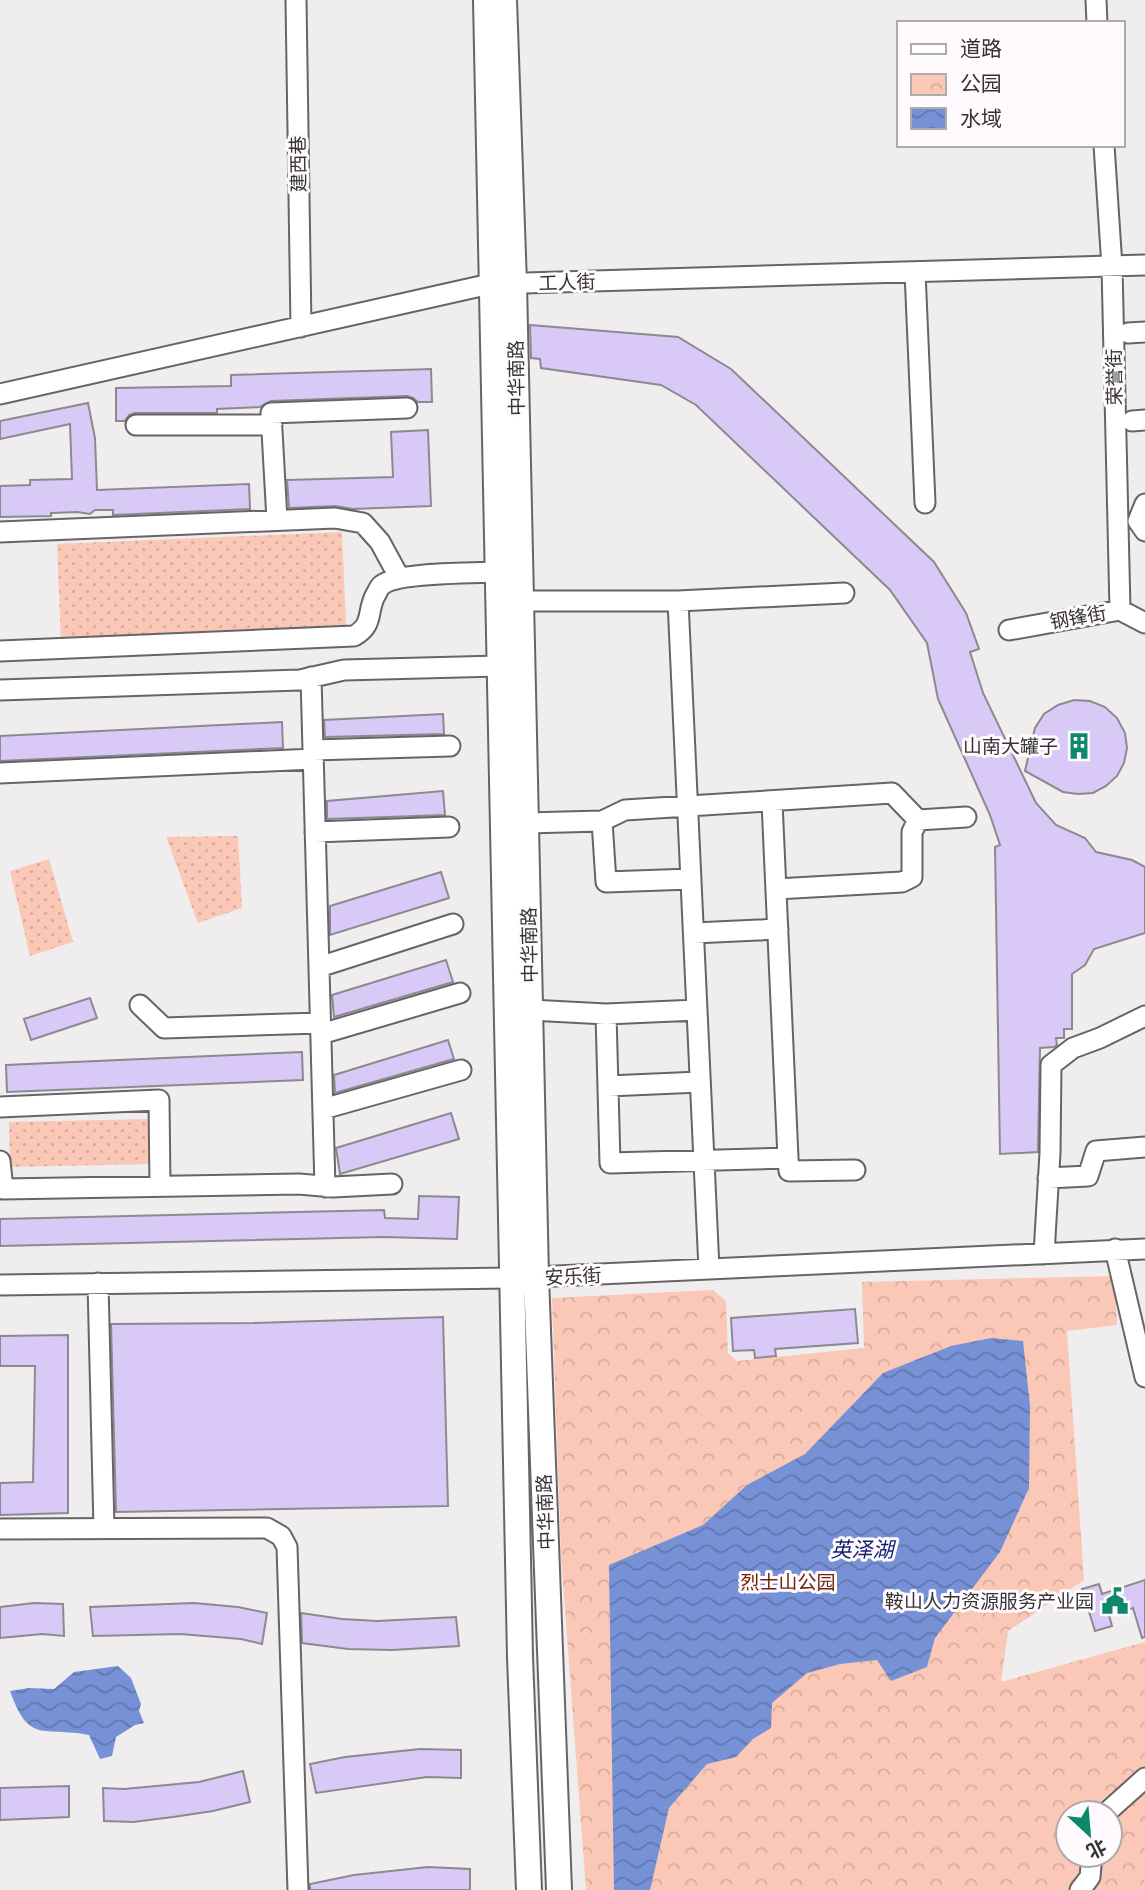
<svg xmlns="http://www.w3.org/2000/svg" width="1145" height="1890" font-family="'Sofia Sans Condensed','Noto Sans SC',sans-serif">
	<style>
		.grass { fill: url(#grass-dots) }
		.park { fill: url(#park-crowns); fill-rule: evenodd }
		.water { fill: url(#water-waves) }
		.building { fill: #d9c9f7; stroke: #8b8a8e; stroke-width: 2 }
		.lines { fill: none; stroke-linecap: round; stroke-linejoin: round }
		.minor-casing { stroke: #676467; stroke-width: 23 }
		.major-casing { stroke: #676467; stroke-width: 28 }
		.minor { stroke: #fff; stroke-width: 19 }
		.major { stroke: #fff; stroke-width: 24 }
		.labels { text-anchor: middle; stroke-width: 6; stroke-linejoin: round; paint-order: stroke }
		.street-label { font-size: 19px; fill: #353435; stroke: #fefafd }
		.poi-label { font-size: 19px; fill: #353435; stroke: #fefafd; text-anchor: end }
		.park-label { font-size: 19px; fill: #6e2509; stroke: #fefafd }
		.water-label { font-size: 21px; font-style: italic; fill: #101d6d; stroke: #fefafd }
	</style>
	<defs>
		<pattern id="grass-dots" width="8" height="8" patternUnits="userSpaceOnUse" patternTransform="scale(1.75)"><rect width="8" height="8" fill="#fbc7b6"/><path d="M2 2h.1M6 6h.1" fill="none" stroke="#d8ac9d" stroke-width="1.8" stroke-linecap="round"/></pattern>
		<pattern id="park-crowns" width="20" height="18" patternUnits="userSpaceOnUse" patternTransform="scale(1.75)"><rect width="20" height="18" fill="#fbc7b6"/><path d="M2 6a3 3 0 1 1 6 0M12 15a3 3 0 1 1 6 0" fill="none" stroke="#d8ac9d"/></pattern>
		<pattern id="water-waves" width="16" height="10" patternUnits="userSpaceOnUse" patternTransform="scale(1.75)"><rect width="16" height="10" fill="#7791d6"/><path d="M0 5q4-4 8 0t8 0" fill="none" stroke="#6277ae"/></pattern>
	</defs>
	<rect width="100%" height="100%" fill="#f0edef"/>
	<path class="grass" d="M342,532L346,628L61,640L57,544Z
		M238,836L242,908L198,923L166,837Z
		M49,859L73,942L30,956L10,871Z
		M150,1119L151,1164L10,1167L9,1122Z"/>
	<path class="park" d="M1114,1276L1117,1325L1067,1331L1084,1580L1008,1631L1001,1682L1145,1642V1890H586L561,1556L552,1298L713,1290L726,1301L728,1353L737,1361L864,1348L862,1282ZM1068,1813H1110V1855H1068Z"/>
	<path class="water" d="M991,1338L1023,1341L1030,1406L1029,1488L1000,1552L935,1638L927,1667L891,1681L877,1660L840,1664L807,1673L772,1703L771,1728L753,1739L736,1757L707,1764L669,1808L650,1890H614L609,1565L703,1525L747,1485L805,1454L883,1373L951,1346Z
		M118,1666L131,1678L141,1704L139,1711L144,1723L135,1725L116,1737L112,1756L100,1759L89,1735C43,1726 29,1745 10,1691L29,1688L54,1689L74,1672Z"/>
	<path class="building" d="M530,325L678,337L731,369L934,562L966,613L979,649L970,652L983,693L1036,803L1056,825L1085,838L1096,852L1132,860L1145,867V933L1094,949L1085,965L1072,974V1029H1064V1038H1056L1057,1045L1054,1047L1040,1048L1038,1152L1000,1154L995,847L1000,845L990,815L938,699L927,643L890,590L696,405L661,385L541,368L540,359L531,358Z
		M431,369L432,402H418L413,398L407,396L271,401L260,407L217,409V413H135L129,415L125,421H116V388L231,386V375Z
		M88,403L95,438L97,490L249,484L250,509L113,515V510H95L90,514L77,512L51,513V516L0,517V486L30,485V480L72,479L70,424L0,439V421Z
		M428,430L431,506L353,509L335,506L289,508L287,480L393,477L391,432Z
		M1074,700L1090,701L1105,707L1117,718L1125,733L1127,748L1124,763L1117,776L1106,786L1093,793L1078,794L1063,792L1025,771L1035,728L1044,714L1058,705Z
		M443,714L444,734L325,737L324,720Z
		M282,722L283,748L0,761V736Z
		M443,791L445,815L327,819V801Z
		M441,872L449,898L330,935V906Z
		M446,960L453,982L334,1017L332,995Z
		M90,998L97,1018L31,1040L24,1019Z
		M448,1040L454,1059L335,1093L334,1075Z
		M302,1052L303,1080L7,1092L6,1065Z
		M451,1113L459,1139L340,1174L336,1148Z
		M419,1196L459,1197L457,1239L384,1237L0,1246V1219L384,1210L385,1218L418,1219Z
		M855,1309L858,1343L775,1349L776,1356L755,1358L754,1350L733,1351L731,1318Z
		M443,1317L448,1506L116,1512L111,1324L254,1323Z
		M68,1335V1513L0,1515V1483L33,1482L35,1366H0V1336Z
		M1145,1580V1637L1142,1638L1133,1608L1109,1615L1112,1626L1095,1631L1082,1589L1099,1584L1102,1594Z
		M34,1603L63,1604L64,1636L42,1634L0,1638V1607Z
		M194,1603L238,1607L267,1613L262,1644L241,1639L180,1634L93,1636L90,1607Z
		M301,1613L342,1619L377,1621L456,1617L459,1646L392,1650L348,1649L302,1643Z
		M420,1749L461,1750V1778L427,1777L316,1793L310,1764L345,1757Z
		M243,1771L250,1802L213,1811L173,1817L133,1822L104,1821L103,1788L124,1789L199,1782Z
		M69,1786V1817L0,1820V1788Z
		M428,1867L470,1869V1890H310V1884L354,1875Z"/>
	<g class="lines">
		<defs>
			<path id="minor" d="M296,0L301,327
				M1096,0L1097,23
				M1104,145L1112,267L1120,610
				M915,272L925,503
				M1128,333L1145,332
				M0,394L490,284L1145,265
				M1132,421L1145,420
				M136,425H272
				M1145,504L1138,521L1145,531
				M277,520L271,413L407,408
				M0,532L335,518L363,523L380,542L399,577
				M521,601H678L844,593
				M678,601L709,1269
				M1009,630L1120,610L1145,623
				M0,651L354,636C375,624 366,611 376,594C378,591 379,587 382,585C397,572 474,573 497,572
				M311,677L325,1187
				M0,690L300,680L344,670L499,666
				M313,750L450,746
				M0,773L313,759
				M772,802L788,1158
				M602,821L606,882L691,879
				M526,823L602,821L625,810L892,793L918,820L966,817
				M315,832L449,827
				M776,889L902,882L912,877V832L918,820
				M694,933L778,929
				M319,967L453,924
				M140,1005L164,1028L320,1023
				M530,1010L606,1014L610,1163L788,1158L789,1171L855,1170
				M606,1014L697,1010
				M321,1034L460,993
				M608,1086L700,1082
				M0,1107L159,1100L160,1186
				M323,1109L461,1070
				M0,1161L3,1189L299,1184L333,1187L392,1184
				M1048,1178L1088,1176L1096,1151L1145,1147
				M1115,1249L1145,1377
				M1044,1254L1050,1153L1051,1065L1073,1048L1100,1038L1145,1016
				M98,1283L104,1528
				M0,1285L512,1278L1145,1249
				M0,1529L267,1528L281,1536L287,1547L298,1890
				M1106,1813L1145,1778
				M1080,1890L1090,1877L1092,1855"/>
			<path id="major" d="M486,0L520,1657L529,1890
				M504,0L514,284L536,1277L559,1890"/>
		</defs>
		<use href="#minor" class="minor-casing"/>
		<use href="#major" class="major-casing"/>
		<use href="#minor" class="minor"/>
		<use href="#major" class="major"/>
	</g>
	<defs>
		<symbol id="building-bare" viewBox="-9 -9 18 18"><path d="M-4-6H4V6H1V3H-1V6H-4ZM-2.5-4.3h1.7v1.8h-1.7ZM.8-4.3h1.7v1.8H.8ZM-2.5-1h1.7V.8h-1.7ZM.8-1h1.7V.8H.8Z" fill="#0c886a" stroke="#fefafd" stroke-width="2.5" paint-order="stroke"/></symbol>
		<symbol id="civic-bare" viewBox="-9 -9 18 18"><path d="M-.6-6.5H3V-4.5H.6V-3L4-1V1h2V6H-6V1h2V-1L-.6-3ZM-1.2 2.5V6h2.4V2.5Z" fill="#0c886a" stroke="#fefafd" stroke-width="2.5" paint-order="stroke"/></symbol>
	</defs>
	<g fill-rule="evenodd">
		<use href="#building-bare" x="1060" y="727" width="38" height="38"/>
		<use href="#civic-bare" x="1096" y="1582" width="38" height="38"/>
	</g>
	<g class="labels">
		<g class="street-label">
			<text transform="translate(298 164) rotate(-91)" y="7">建西巷</text>
			<text transform="translate(567 282) rotate(-2)" y="7">工人街</text>
			<text transform="translate(1114 377) rotate(-91)" y="7">荣誉街</text>
			<text transform="translate(516 378) rotate(-91)" y="7">中华南路</text>
			<text transform="translate(1078 617) rotate(-10)" y="7">钢锋街</text>
			<text transform="translate(529 945) rotate(-91)" y="7">中华南路</text>
			<text transform="translate(573 1276) rotate(-3)" y="7">安乐街</text>
			<text transform="translate(545 1512) rotate(-92)" y="7">中华南路</text>
		</g>
		<g class="poi-label">
			<text x="1058" y="753">山南大罐子</text>
			<text x="1094" y="1608">鞍山人力资源服务产业园</text>
		</g>
		<g class="park-label">
			<text x="788" y="1589">烈士山公园</text>
		</g>
		<g class="water-label">
			<text x="862" y="1557">英泽湖</text>
		</g>
	</g>
	<rect x="897" y="21" width="228" height="126" fill="#fefafd" stroke="#aeabad" stroke-width="2"/>
	<rect x="911" y="44" width="35" height="10" fill="#ffffff" stroke="#aeabad" stroke-width="2"/>
	<text x="960" y="56" font-size="21" fill="#353435">道路</text>
	<rect x="911" y="74" width="35" height="21" fill="url(#park-crowns)" stroke="#aeabad" stroke-width="2"/>
	<text x="960" y="91" font-size="21" fill="#353435">公园</text>
	<rect x="911" y="108" width="35" height="21" fill="url(#water-waves)" stroke="#aeabad" stroke-width="2"/>
	<text x="960" y="126" font-size="21" fill="#353435">水域</text>
	<g transform="translate(1089 1834) rotate(154)"><circle r="33" fill="#fefafd" stroke="#aeabad" stroke-width="2"/>
	<path d="M0-5L12 26L0 18L-12 26Z" fill="#0c886a"/>
	<text y="-10" font-size="19" font-weight="bold" text-anchor="middle" fill="#353435">北</text>
	</g>
</svg>
